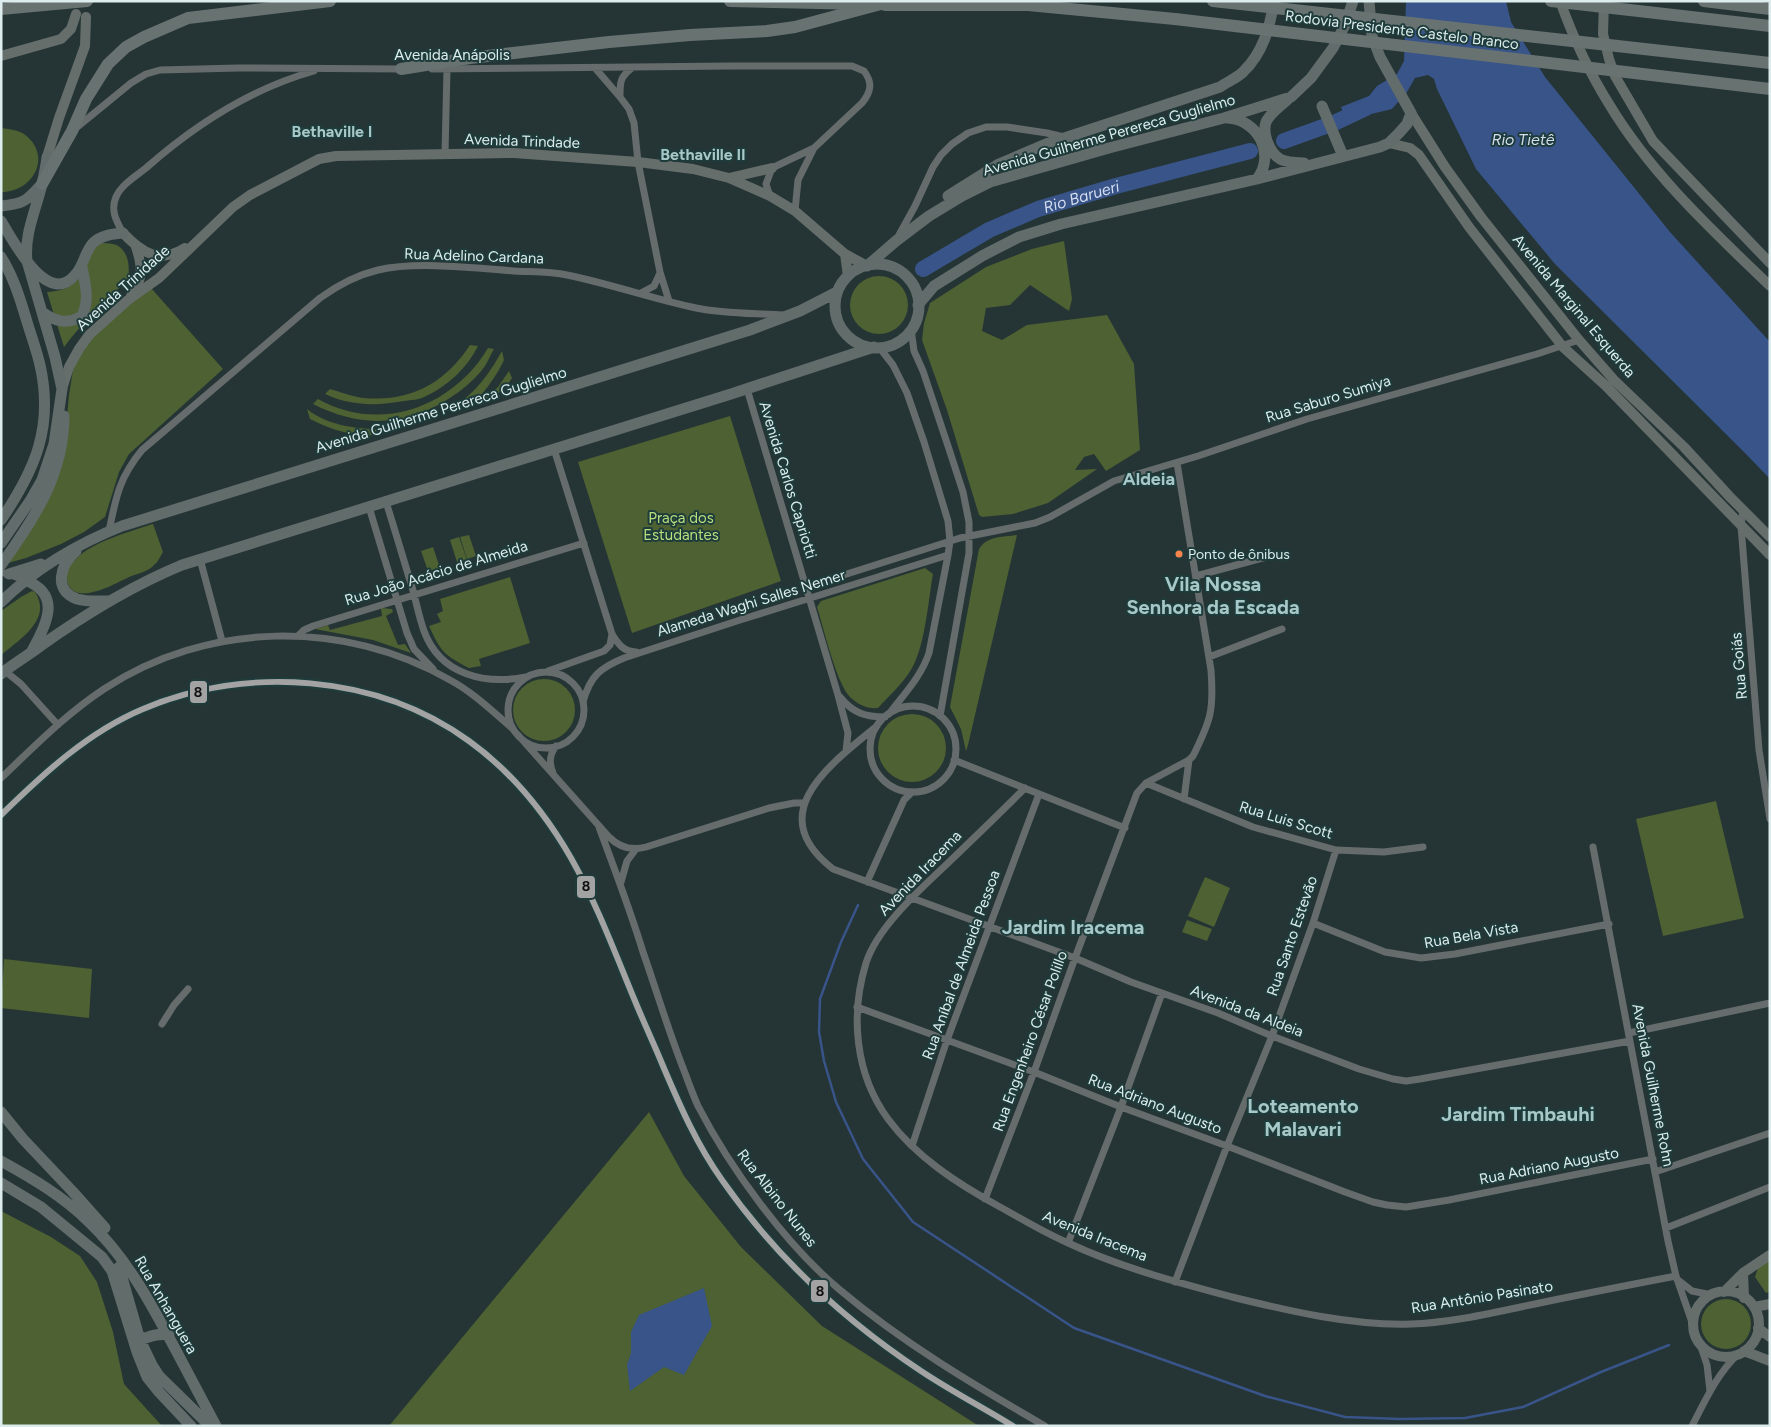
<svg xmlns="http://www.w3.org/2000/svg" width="1771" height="1427" font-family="Figtree,sans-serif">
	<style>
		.green { fill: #4d6132 }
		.water { fill: #385489 }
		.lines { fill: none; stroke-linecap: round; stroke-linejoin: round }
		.stream { stroke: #385489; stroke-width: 2.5 }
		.river { stroke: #385489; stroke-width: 16 }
		.street { stroke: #666c6b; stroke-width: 7 }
		.secondary { stroke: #666e6c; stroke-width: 10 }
		.primary { stroke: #616c6b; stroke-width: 11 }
		.highway { stroke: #687271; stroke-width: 12 }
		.highway-bridge { stroke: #687271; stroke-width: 12 }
		.rail-1-casing { stroke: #1e3c3b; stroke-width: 10 }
		.rail-1 { stroke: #a3a3a3; stroke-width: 6 }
		.bus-dot { fill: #f8844c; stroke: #1e3c3b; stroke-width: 2 }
		.labels { text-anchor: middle; stroke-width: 4; stroke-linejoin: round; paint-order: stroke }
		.bus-label { font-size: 14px; fill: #ddeded; stroke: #1e3c3b; text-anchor: start }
		.street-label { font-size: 15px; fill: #ddeded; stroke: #1e3c3b }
		.park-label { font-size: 15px; fill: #b9de7d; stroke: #1e3c3b }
		.neighbourhood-label { font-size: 16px; font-weight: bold; fill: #a7c8c8; stroke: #1e3c3b }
		.water-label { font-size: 16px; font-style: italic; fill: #d4ddef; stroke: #1e3c3b }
		.quarter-label { font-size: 18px; font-weight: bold; fill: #a7c8c8; stroke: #1e3c3b }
		.district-label { font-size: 20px; font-weight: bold; fill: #a7c8c8; stroke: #1e3c3b }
		.line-badge { stroke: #1e3c3b; stroke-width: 2 }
		.pale-badge-label { font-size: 14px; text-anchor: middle; font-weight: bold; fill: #111 }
	</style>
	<rect width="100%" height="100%" fill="#253535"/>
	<path class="green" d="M1,128C8,129 18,130 24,134C53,155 34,192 1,192Z
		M1064,241L1072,299L1069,311L1030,285L1010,305L986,308L982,331L1002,340L1027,325L1107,315L1134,364L1140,450L1106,471L1094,454L1084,457L1075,470L1097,469L1048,503L1013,514L982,517L979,515L947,410L922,340L924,323L930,303L986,267L1032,249Z
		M100,243C104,243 109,243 113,244C129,248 130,267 128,280C104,301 83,322 64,347L47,292C67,291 78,284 86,265C91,256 91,249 100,243Z
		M850 305a29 29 0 1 1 58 0a29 29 0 1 1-58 0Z
		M151,288L223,369L129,454L119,472L105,517L84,532L61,544L26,558L8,563L42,508L67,417L69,395L73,370L81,352L96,332L125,307Z
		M470,345L478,346C467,368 448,386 426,396C420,400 411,400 404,401C376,406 351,406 325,394L330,389C341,392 353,397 364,398C411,402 445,383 470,345Z
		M488,348L494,349C491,354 488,361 485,366C474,381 460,392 445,401C401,427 358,427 313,404L318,399C380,434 453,407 488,348Z
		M502,351L504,360C497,375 482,398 468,406C462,409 454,410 448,411C475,393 486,379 502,351Z
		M509,371L512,378C504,391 497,396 483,400L498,387Z
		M307,409C329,427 361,429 388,430C383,432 378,434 373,435C353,437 327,428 310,419Z
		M730,416L781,581L632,633L578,462Z
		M153,524L163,552C160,557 158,562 154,565C148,572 135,574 127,578C113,585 73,607 67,581C64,572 70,564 77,558C92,542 132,531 153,524Z
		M469,535L476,556L467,559L460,537Z
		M1017,535L968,745L966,751L961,729L950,707L979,549C987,536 1002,537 1017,535Z
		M459,537L467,560L457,562L450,540Z
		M433,547L440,568L428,571L421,551Z
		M925,568L933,574C928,601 925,651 909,673C901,685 888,697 878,708C868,709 858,705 850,697C836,682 824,629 817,607L821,601Z
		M510,577L530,643L479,659L481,666L469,668C444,655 441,652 429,626L441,622L437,614L443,611L440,599Z
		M32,591L35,592C53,619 19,640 1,655V611L21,597Z
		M381,608L392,609L393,612L386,616L398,645L405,644L411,653L373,640L315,629L328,625L330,630L382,616Z
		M513 710a31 31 0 1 1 62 0a31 31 0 1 1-62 0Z
		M878 748a34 34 0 1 1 68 0a34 34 0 1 1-68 0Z
		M1716,801L1744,918L1663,936L1636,819Z
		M1205,877L1230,888L1214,927L1188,916Z
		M1187,920L1212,929L1207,941L1182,932Z
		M4,959L92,969L89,1018L1,1008Z
		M649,1112L684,1176L741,1247L822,1326L979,1426H389Z
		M1,1211L51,1237L80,1256L97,1282L113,1332L124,1384L162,1426H1Z
		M1770,1258V1291L1766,1293L1755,1277L1759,1265Z
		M1701 1324a25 25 0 1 1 50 0a25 25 0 1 1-50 0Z"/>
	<path class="water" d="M1406,1H1506L1511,22L1545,77L1670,232L1770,342V479L1744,452L1555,264L1476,169L1437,89L1434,79L1428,75L1415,78L1407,92L1392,109L1363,116L1348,125L1341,107L1369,96L1377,86L1397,74L1404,61Z
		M704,1288L712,1326L684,1375L664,1367L630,1391L627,1365L631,1353V1332L639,1315Z"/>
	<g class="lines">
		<path class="stream" d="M858,905L841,942L820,999L819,1032L824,1061L836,1102L863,1159L913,1222L1074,1328L1265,1396L1345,1417L1400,1419L1465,1418L1523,1407L1601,1372L1669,1345"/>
		<g class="river">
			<path d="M1284,141L1334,123L1366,108"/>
			<path id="s1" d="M923,269L989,230L1038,209L1116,186L1250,151"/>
		</g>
		<path class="street" d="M595,68L620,97L629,109L634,123L638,162L660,272L669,301
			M432,69L731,66H852L864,71C873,83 871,92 862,103L814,148L772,168L766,184L770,196
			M620,96C620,82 620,77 632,68
			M76,128L131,83L146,74L160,70L238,68L404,69
			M445,153L447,69
			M795,211L798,180L814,148
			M123,233C117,222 110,211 116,197C121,185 136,176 146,168C196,124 250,89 314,71
			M899,235L915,206L933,167L941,155L952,144L968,133L986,127H1007L1047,133L1106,147
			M641,293L654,286L660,273
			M911,329L914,351L923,371L949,449L963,492L969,522V553L940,716
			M879,347L893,365L907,393L924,442L948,521L950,541L948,555L929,653C921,677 904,694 889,714
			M747,389L838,695L848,733L846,751
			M554,449L612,634C618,644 624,652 636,652
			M386,502C395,530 403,558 412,587C416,601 419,617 424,631C440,675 485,685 526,677
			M369,507L407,633L414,649L433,669
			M1743,510L1741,526L1759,750L1770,819
			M109,531C116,497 119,478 142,450L320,298C338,285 357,275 378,270C416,261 475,268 514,271C532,272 550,271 567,275C611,284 653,299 696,308C725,314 754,313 783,315
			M200,559L222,641
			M1,572L25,580
			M1196,576L1266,557
			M806,587L960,538L1035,523L1050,517L1114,481L1198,456L1307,419L1537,354L1579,340
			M299,635L304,630L313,626L584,543
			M1209,657L1282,629
			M5,671L21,684L58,725
			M548,671L604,651L610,645L612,634
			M508 710a38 38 0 1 1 76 0a38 38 0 1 1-76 0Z
			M840,697C853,713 865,717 885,717
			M583,702C590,676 600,668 624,658L740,620L948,555
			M870 749a43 43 0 1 1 86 0a43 43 0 1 1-86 0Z
			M877,726C831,764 761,813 833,869L1075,958L1131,982L1218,1013L1272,1036L1359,1069L1393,1079L1406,1081L1420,1079L1630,1041
			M518,735L609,837C620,848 632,851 646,847L769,808L794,803H804
			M954,760L1125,828
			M553,773C549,763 549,755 556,746
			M1,778C34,747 66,714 104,689C207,621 344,619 450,680C474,693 493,712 513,729
			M1146,783L1253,827L1336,850L1384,852L1423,847
			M1025,788C1000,813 974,838 949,862C921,889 878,926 866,963C850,1015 855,1074 888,1119C916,1157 958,1184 1000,1207C1022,1219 1043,1232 1066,1242C1119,1267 1176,1282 1232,1297C1289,1311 1353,1326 1411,1324C1452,1323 1495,1312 1535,1304C1582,1294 1629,1285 1676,1276
			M1184,799L1189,760
			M599,827C614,868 630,909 643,952C657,992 669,1033 685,1073C689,1084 693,1095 698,1106C730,1168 786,1245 840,1290C903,1343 974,1385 1045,1426
			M1593,847L1668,1241L1676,1276L1693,1325
			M621,882L627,861L636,849
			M867,882L904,800L912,792
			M1313,923L1385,952L1421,958L1455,954L1609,924
			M857,1007L1034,1072L1121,1107L1227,1146L1345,1192L1373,1202L1387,1205L1406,1207L1449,1200L1653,1159
			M162,1024L174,1005L188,989
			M1629,1033L1770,1003
			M912,1146L947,1040L1039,794
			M1655,1172L1770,1133
			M985,1199L1034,1072L1075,958L1137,793L1146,783L1189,760L1193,756C1211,720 1214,710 1211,670L1177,463
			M1666,1228L1770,1187
			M1068,1243L1121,1107L1162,993
			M1678,1280L1692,1291L1712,1295
			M1175,1282L1227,1146L1272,1036L1313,923L1336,850
			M1700,1344L1707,1365L1710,1391
			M1692,1426C1705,1401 1717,1374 1738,1354"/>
		<path class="secondary" d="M1560,1C1573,37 1589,72 1609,104C1651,174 1712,230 1770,286
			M1604,1L1603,34L1609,59L1615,76L1653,141L1770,263
			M1,56L61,39L71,29L76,14
			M1411,113L1445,167L1481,217L1579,340L1614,380L1684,447L1730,497L1770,537
			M1389,143L1410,148L1419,155L1469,227L1563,347L1606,386L1770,555
			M47,157L59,118L85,46L86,17
			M729,178L772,168
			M123,233C142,253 159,264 185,248
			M845,254L848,276
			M131,296C144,279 142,265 136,247
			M62,389L69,367L79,349L89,335L128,300L159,278L233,207L250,195L319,159L336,156L514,153L638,162L693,169L729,178L770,196L795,211L845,254L867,266
			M1743,1273L1744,1298
			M1693 1324a33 33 0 1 1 66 0a33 33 0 1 1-66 0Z
			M1724,1292L1743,1273L1770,1255
			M1754,1307L1770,1304
			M1758,1328L1770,1337
			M1744,1351L1770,1361"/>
		<path class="primary" d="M1288,99C1281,106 1270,113 1266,122C1264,128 1265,135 1267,141C1275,162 1284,162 1304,163
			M1322,106L1343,156
			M1227,118C1258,119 1276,155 1257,179
			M948,196L999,164L1046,144L1220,87C1227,82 1237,78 1243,72C1263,53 1270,27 1274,1
			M1,206C21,204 26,202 39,187
			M1,221C13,240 47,308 75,275C84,266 85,250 94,242C102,235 113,234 123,233
			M1,257C14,277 21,302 28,325C32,338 37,352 40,365C54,427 35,470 1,520
			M835 306a42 42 0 1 1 84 0a42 42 0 1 1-84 0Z
			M867,266L896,241L929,216L962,196L990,182L1109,148L1224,118L1291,97L1311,78L1333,48L1345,25L1353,1
			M918,305L934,286L982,256L1019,237L1061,224L1257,179L1380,147L1389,143L1399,133L1407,124L1411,113L1380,57L1372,36L1369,1
			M42,312C56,322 67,325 82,316C90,300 85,283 82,267
			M1,543L30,501L42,480L54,444L62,389L55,357L27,261C24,234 36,210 42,184C44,175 46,166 47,157
			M76,551C61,564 52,590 77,599C87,602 98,601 109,601
			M1,565C34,519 64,475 64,416
			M9,574L41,564
			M25,580C63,595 46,624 32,651
			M1,602C36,568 77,544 122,526L750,330L800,311L837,292
			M1,674C13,664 27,656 39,647C84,615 131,586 182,565L731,394L874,347
			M1,1112L23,1139L73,1192L105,1228
			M1,1161C32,1178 64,1197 89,1222C129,1260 154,1309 180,1358C192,1381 204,1403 216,1426
			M1,1183L41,1207L102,1257L112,1271L137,1352L147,1377L159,1392L191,1426
			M119,1267L140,1340L152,1365L159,1376L210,1426
			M138,1345L140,1340C150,1336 159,1333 169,1335"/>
		<path class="highway" d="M730,1L865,4
			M1704,1L1770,9
			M885,5H1028L1175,19
			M1,9L87,1
			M401,69L470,58L609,42L690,35L767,31L795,27L892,1
			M42,184L72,131L86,99L108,64L126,47L144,37L188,18L330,1"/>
		<path class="highway-bridge" d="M1213,1L1770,63
			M1551,1L1770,26
			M1175,19L1770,89"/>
		<defs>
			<path id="rail-1" d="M1,815C43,774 88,732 143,709C247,665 377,674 469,741C512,772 545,813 571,858C597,904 615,953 635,1001C644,1023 654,1044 663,1066C680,1106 697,1145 722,1180C775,1256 844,1320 921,1371C951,1391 982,1407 1013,1426"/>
		</defs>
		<use href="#rail-1" class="rail-1-casing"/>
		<use href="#rail-1" class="rail-1"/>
	</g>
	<circle class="bus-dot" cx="1179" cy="554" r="4.5"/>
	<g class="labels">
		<g class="bus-label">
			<text x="1188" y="559">Ponto de ônibus</text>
		</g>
		<g class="street-label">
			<text transform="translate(1402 30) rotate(7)" y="5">Rodovia Presidente Castelo Branco</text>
			<text x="452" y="60">Avenida Anápolis</text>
			<text transform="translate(1109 135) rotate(-16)" y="5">Avenida Guilherme Perereca Guglielmo</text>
			<text transform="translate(522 141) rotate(2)" y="5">Avenida Trindade</text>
			<text transform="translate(474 256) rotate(2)" y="5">Rua Adelino Cardana</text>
			<text transform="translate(123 288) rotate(-42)" y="5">Avenida Trinidade</text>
			<text transform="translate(1574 306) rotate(50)" y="5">Avenida Marginal Esquerda</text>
			<text transform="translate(1328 399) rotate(-17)" y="5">Rua Saburo Sumiya</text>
			<text transform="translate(441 410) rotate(-17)" y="5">Avenida Guilherme Perereca Guglielmo</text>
			<text transform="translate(788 480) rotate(73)" y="5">Avenida Carlos Capriotti</text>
			<text transform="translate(436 573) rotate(-17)" y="5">Rua João Acácio de Almeida</text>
			<text transform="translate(751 603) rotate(-17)" y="5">Alameda Waghi Salles Nemer</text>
			<text transform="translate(1739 666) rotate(-95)" y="5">Rua Goiás</text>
			<text transform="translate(1286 820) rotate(17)" y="5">Rua Luis Scott</text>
			<text transform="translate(920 873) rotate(-46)" y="5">Avenida Iracema</text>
			<text transform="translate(1471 935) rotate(-10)" y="5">Rua Bela Vista</text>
			<text transform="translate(1292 936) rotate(-71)" y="5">Rua Santo Estevão</text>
			<text transform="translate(961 965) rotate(-70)" y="5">Rua Aníbal de Almeida Pessoa</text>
			<text transform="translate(1247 1011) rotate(21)" y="5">Avenida da Aldeia</text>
			<text transform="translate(1030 1041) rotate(-70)" y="5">Rua Engenheiro César Polillo</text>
			<text transform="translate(1653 1085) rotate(79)" y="5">Avenida Guilherme Rohn</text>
			<text transform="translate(1155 1104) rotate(21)" y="5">Rua Adriano Augusto</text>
			<text transform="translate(1549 1166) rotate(-11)" y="5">Rua Adriano Augusto</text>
			<text transform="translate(777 1198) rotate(52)" y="5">Rua Albino Nunes</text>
			<text transform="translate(1095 1236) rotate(22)" y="5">Avenida Iracema</text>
			<text transform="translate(1482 1297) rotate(-9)" y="5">Rua Antônio Pasinato</text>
			<text transform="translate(166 1305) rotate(60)" y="5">Rua Anhanguera</text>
		</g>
		<g class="park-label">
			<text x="681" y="523">Praça dos<tspan x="681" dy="17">Estudantes</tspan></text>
		</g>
		<g class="neighbourhood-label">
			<text x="332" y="137">Bethaville I</text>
			<text x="703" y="160">Bethaville II</text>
		</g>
		<g class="water-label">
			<text x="1523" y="145">Rio Tietê</text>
			<text dy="6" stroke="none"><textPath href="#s1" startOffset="175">Rio Barueri</textPath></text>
		</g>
		<g class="quarter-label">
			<text x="1149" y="485">Aldeia</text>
		</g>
		<g class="district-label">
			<text x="1213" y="591">Vila Nossa<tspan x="1213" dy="23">Senhora da Escada</tspan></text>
			<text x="1073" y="934">Jardim Iracema</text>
			<text x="1303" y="1113">Loteamento<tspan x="1303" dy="23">Malavari</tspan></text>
			<text x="1518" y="1121">Jardim Timbauhi</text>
		</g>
	</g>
	<g class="line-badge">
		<rect x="189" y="680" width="19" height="24" rx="5" fill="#a3a3a3"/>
		<rect x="576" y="875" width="20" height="24" rx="5" fill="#a3a3a3"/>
		<rect x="810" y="1279" width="19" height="24" rx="5" fill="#a3a3a3"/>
	</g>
	<g class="pale-badge-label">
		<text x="198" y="697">8</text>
		<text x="586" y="891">8</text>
		<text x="820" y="1296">8</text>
	</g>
	<rect width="1771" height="1427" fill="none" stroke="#ddeded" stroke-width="5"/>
</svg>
